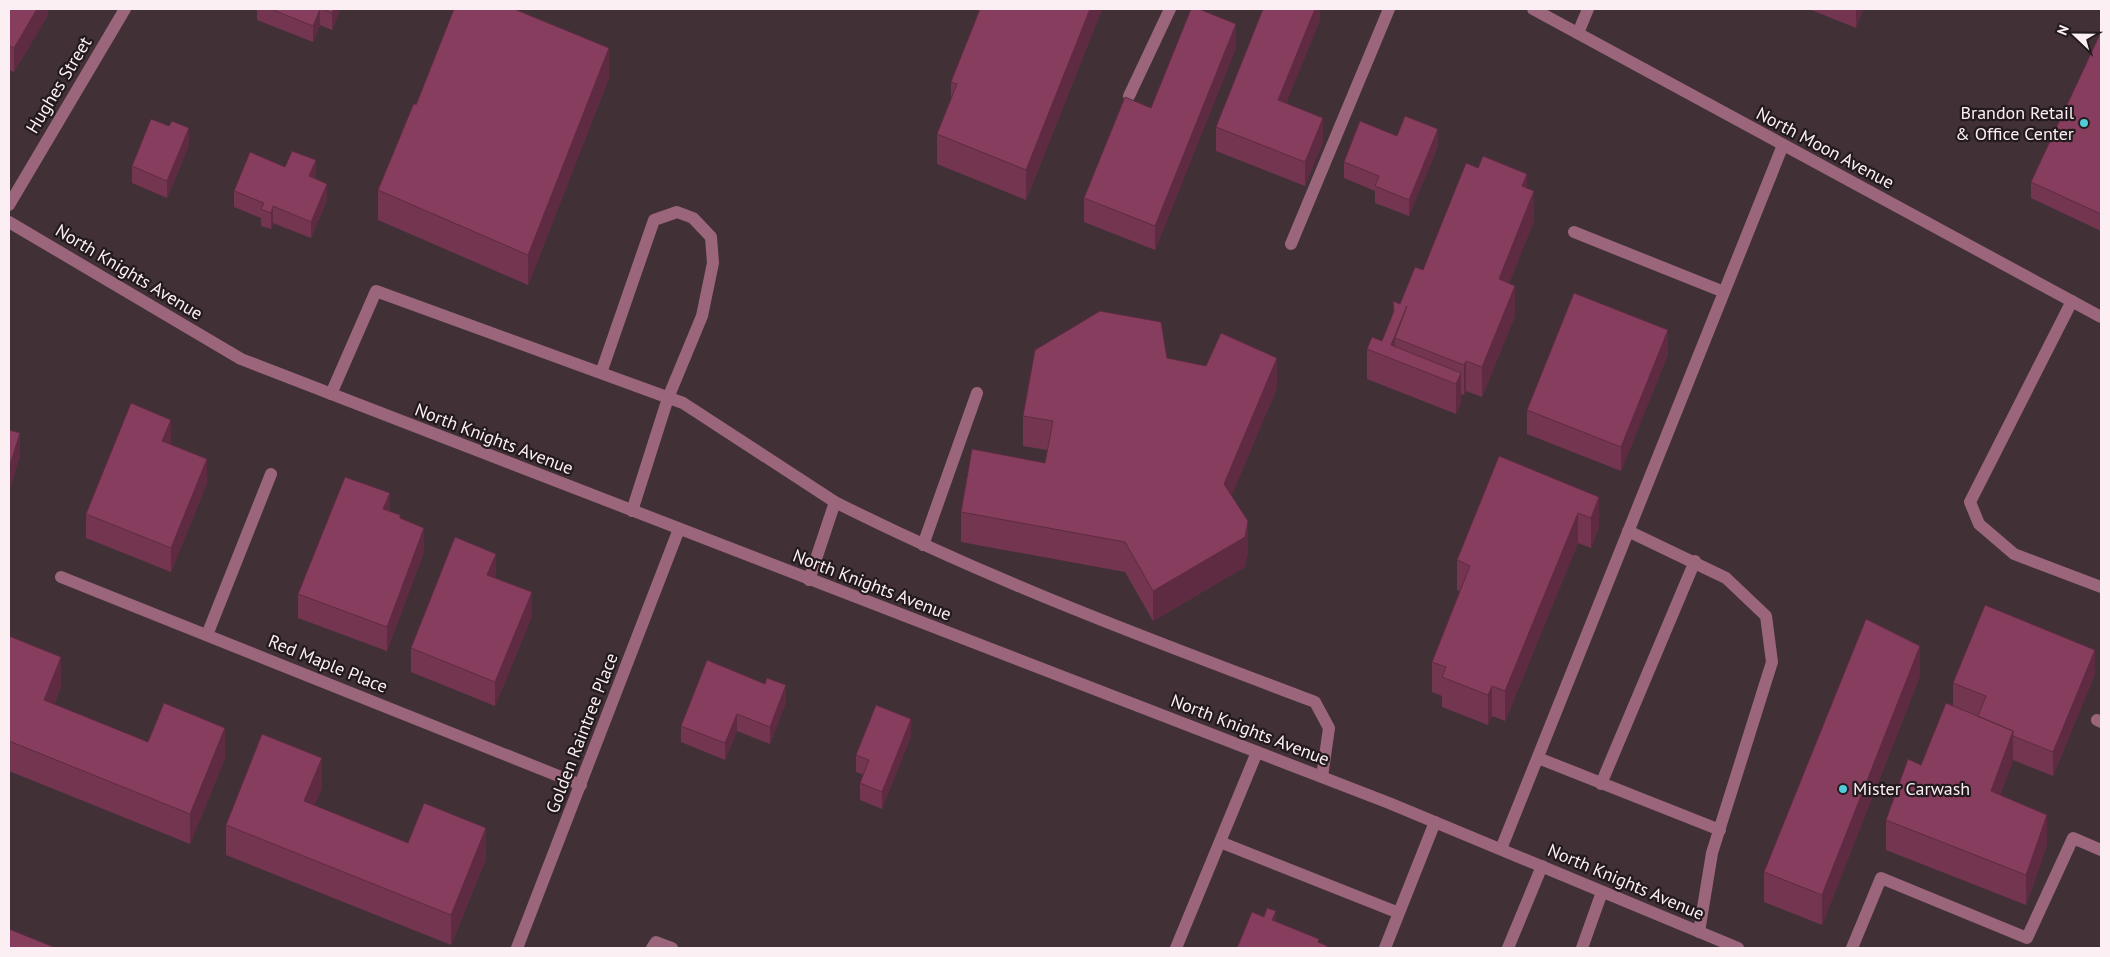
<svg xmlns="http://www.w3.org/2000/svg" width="2110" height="957" font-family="'PT Sans',sans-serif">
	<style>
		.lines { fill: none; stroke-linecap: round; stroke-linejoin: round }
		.lane { stroke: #9b667b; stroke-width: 12 }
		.street { stroke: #9b667b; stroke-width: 12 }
		.wall { fill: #743551 }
		.shaded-wall { fill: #5e2b42 }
		.building { fill: #873e5e; stroke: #5e2b42 }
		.poi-dot { fill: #52cbd8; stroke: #221a1d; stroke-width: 2 }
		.labels { text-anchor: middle; stroke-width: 4.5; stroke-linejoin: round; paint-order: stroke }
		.street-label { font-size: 18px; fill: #fbeff3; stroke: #221a1d }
		.poi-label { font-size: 18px; fill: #fbeff3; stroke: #221a1d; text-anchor: end }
	</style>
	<rect width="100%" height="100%" fill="#413036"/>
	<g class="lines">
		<path class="lane" d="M1578,33L1588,9
			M1129,96L1170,9
			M1574,232L1724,292
			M1291,244L1389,9
			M2072,301L1970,502L1979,524L2014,554L2101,587
			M601,373L654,220L677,212L693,218L711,237L713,263L702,316L668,398L632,511
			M331,394L376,291L683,403L835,502L809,580
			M835,502C990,580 1153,641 1315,702L1329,728L1322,777
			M1628,531L1726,578L1766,616L1772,662L1712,853L1699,932
			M923,545L977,393
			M207,635L271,474
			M2097,720L2101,722
			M1538,758L1720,830
			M1601,784L1695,561
			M1220,842L1399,913
			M1501,849L1783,145
			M652,948L656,942L672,948
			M1176,948L1257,752
			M1385,948L1435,822
			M1508,948L1542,866
			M1582,948L1602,892
			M1852,948L1881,878L2027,938L2073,838L2101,850"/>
		<path class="street" d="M1533,9L2101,317
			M9,205L125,9
			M9,222L241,359L1389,803L1738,948
			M61,577L581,785
			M517,948L679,529"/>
	</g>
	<path class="wall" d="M9,9H48V15L14,72L9,70Z
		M257,9H340L332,30L320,25L313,42L257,20Z
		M980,9H1102L1026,200L937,164V134L951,99V82Z
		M1320,9V20L1286,103L1323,142L1305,186L1216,151V127Z
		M1809,9H1863L1856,28Z
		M2101,32V231L2031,198V182Z
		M1236,48L1155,250L1084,222V198L1151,108Z
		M609,78L528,285L378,220V190L416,105Z
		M169,126L189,145L167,198L132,183V166Z
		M1397,136L1438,146L1409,216L1375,203V191L1344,178V162Z
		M285,167L316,177L315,179L327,200L311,238L273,223L271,229L261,226V218L234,207V191Z
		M1527,188L1534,221L1509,283L1515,316L1482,397L1466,391L1464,395L1461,394V403L1456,414L1367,379V349L1382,341L1393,313V301L1400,304L1423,270Z
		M1668,354L1621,471L1527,434V410Z
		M1167,358L1277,388L1231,496L1248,551L1245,567L1153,621L1125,572L961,542V512L1045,463L1047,450L1023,446V416Z
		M171,444L207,483L171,572L86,538V514Z
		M1599,497V527L1591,548L1578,543L1505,721L1492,716L1488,725L1442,707V696L1432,692V662L1460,591L1457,590V560Z
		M390,511L400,518L424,552L387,651L298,618V594Z
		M496,578L532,616L495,706L411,672V648Z
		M9,636L61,687L54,704L148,742L225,758L190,844L9,771Z
		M2095,674L2053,776L2013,760L2000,795L2047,845L2026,905L1886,850V820L1921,765L1953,705V683Z
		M1920,676L1822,925L1764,902V872Z
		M786,702L770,744L737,731L725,760L681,742V726Z
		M911,736L882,809L860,800V783L864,775L856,772V755Z
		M322,788L314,805L408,843L486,859L451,945L226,855V825Z"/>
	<path class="shaded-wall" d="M37,9H48V15L14,72V48Z
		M320,9V25L313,42V26Z
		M334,9H340L332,30V13Z
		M1090,9H1102L1026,200V170Z
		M1315,9H1320V20L1278,124V100Z
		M1857,9H1863L1856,28V11Z
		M1236,24V48L1155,250V226Z
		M609,48V78L528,285V255Z
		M1323,118V142L1305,186V162Z
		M189,128V145L167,198V181Z
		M1438,129V146L1409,216V200Z
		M316,160V177L309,193V176Z
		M1527,174V204L1522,186Z
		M327,184V200L311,238V222Z
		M1534,191V221L1499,309V279Z
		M273,206V223L271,229V213Z
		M1515,286V316L1482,397V367Z
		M1407,306L1395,338V360L1391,345Z
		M1668,330V354L1621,471V447Z
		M1277,358V388L1224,514V484Z
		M1466,361V391L1464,395V365Z
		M1461,373V403L1456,414V384Z
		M171,420V443L162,464V441Z
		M20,433V457L9,492V468Z
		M207,459V483L171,572V548Z
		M390,493V517L383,509Z
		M1599,497V527L1591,548V518Z
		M1578,513V543L1505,721V691Z
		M1248,521V551L1245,567L1153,621V591Z
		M424,528V552L387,651V627Z
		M496,554V578L487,599V575Z
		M532,592V616L495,706V682Z
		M1920,646V676L1822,925V895Z
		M2095,650V674L2053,776V752Z
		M61,657V687L44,730V700Z
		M786,685V702L770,744V727Z
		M1492,686V716L1488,725V695Z
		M737,714V731L725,760V743Z
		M911,719V736L882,809V792Z
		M225,728V758L190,844V814Z
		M2013,731V761L1991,821V791Z
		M322,758V788L304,831V801Z
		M2047,815V845L2026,905V875Z
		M486,828V859L451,945V915Z
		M1276,911V935L1272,920Z"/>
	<path class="building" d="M9,9H37L14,48L9,46Z
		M271,9H320L313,26Z
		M322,9H334L332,13Z
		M454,9H514L609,48L528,255L378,190L414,103L416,105Z
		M980,9H1090L1026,170L937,134L957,84L951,82Z
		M1191,9H1199L1236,24L1155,226L1084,198L1125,97L1151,108Z
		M1263,9H1315L1278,100L1323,118L1305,162L1216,127Z
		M2101,32V214L2031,182Z
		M1405,116L1438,129L1409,200L1375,186L1379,176L1344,162L1360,121L1397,136Z
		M151,119L169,126L172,121L189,128L167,181L132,166Z
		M292,151L316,160L309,176L327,184L311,222L273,206L271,213L261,209L264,203L234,191L250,152L285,167Z
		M1483,156L1527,174L1522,186L1534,191L1499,279L1515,286L1482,367L1466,361L1464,365L1395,338L1407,306L1391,345L1461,373L1456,384L1367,349L1372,337L1382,341L1394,311L1393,301L1400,304L1415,267L1423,270L1466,163L1478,168Z
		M1574,293L1668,330L1621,447L1527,410Z
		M1100,311L1161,322L1167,358L1206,366L1221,333L1277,358L1224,484L1248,521L1245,537L1153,591L1125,542L961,512L972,449L1045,463L1053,421L1023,416L1035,350Z
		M131,403L171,420L162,441L207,459L171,548L86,514Z
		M9,430L20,433L9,468Z
		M1499,456L1599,497L1591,518L1578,513L1505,691L1492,686L1488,695L1442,677L1446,667L1432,662L1470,566L1457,560Z
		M345,477L390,493L383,509L400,515V518L424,528L387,627L298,594Z
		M455,537L496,554L487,575L532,592L495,682L411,648Z
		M1985,605L2095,650L2053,752L2013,736V731L1978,716L1986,696L1953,683Z
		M1866,619L1920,646L1822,895L1764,872Z
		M9,636L61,657L44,700L148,742L164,703L225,728L190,814L9,741Z
		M707,660L765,684L767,678L786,685L770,727L737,714L725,743L681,726Z
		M1946,703L2013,731L1991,791L2047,815L2026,875L1886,820L1908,759L1921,765Z
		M876,705L911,719L882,792L860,783L869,760L856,755Z
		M262,734L322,758L304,801L408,843L424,803L486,828L451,915L226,825Z
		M1267,908L1276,911L1272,920L1319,939L1318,942L1327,946L1326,948H1237L1252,912L1264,917Z
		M9,929L56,948H9Z"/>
	<g class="poi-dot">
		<circle cx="2084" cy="123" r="5"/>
		<circle cx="1843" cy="789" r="5"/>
	</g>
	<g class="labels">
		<g class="street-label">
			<text transform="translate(59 85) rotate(-59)" y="6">Hughes Street</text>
			<text transform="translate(1825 148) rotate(28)" y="6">North Moon Avenue</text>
			<text transform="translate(129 272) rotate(31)" y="6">North Knights Avenue</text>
			<text transform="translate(494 439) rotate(21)" y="6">North Knights Avenue</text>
			<text transform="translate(872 585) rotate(21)" y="6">North Knights Avenue</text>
			<text transform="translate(328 664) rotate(22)" y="6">Red Maple Place</text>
			<text transform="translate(1250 730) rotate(21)" y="6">North Knights Avenue</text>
			<text transform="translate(582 733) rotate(-69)" y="6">Golden Raintree Place</text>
			<text transform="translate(1626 882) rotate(23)" y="6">North Knights Avenue</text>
		</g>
		<g class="poi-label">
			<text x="2074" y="119">Brandon Retail<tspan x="2074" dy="21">&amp; Office Center</tspan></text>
			<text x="1853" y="795" text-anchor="start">Mister Carwash</text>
		</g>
	</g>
	<rect width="2110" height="957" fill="none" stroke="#fbeff3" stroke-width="20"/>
	<g transform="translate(2075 35) rotate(292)" stroke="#221a1d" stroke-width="4" paint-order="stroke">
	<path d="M0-4L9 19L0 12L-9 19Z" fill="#fbeff3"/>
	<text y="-8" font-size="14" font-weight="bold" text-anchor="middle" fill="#fbeff3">N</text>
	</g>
</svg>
